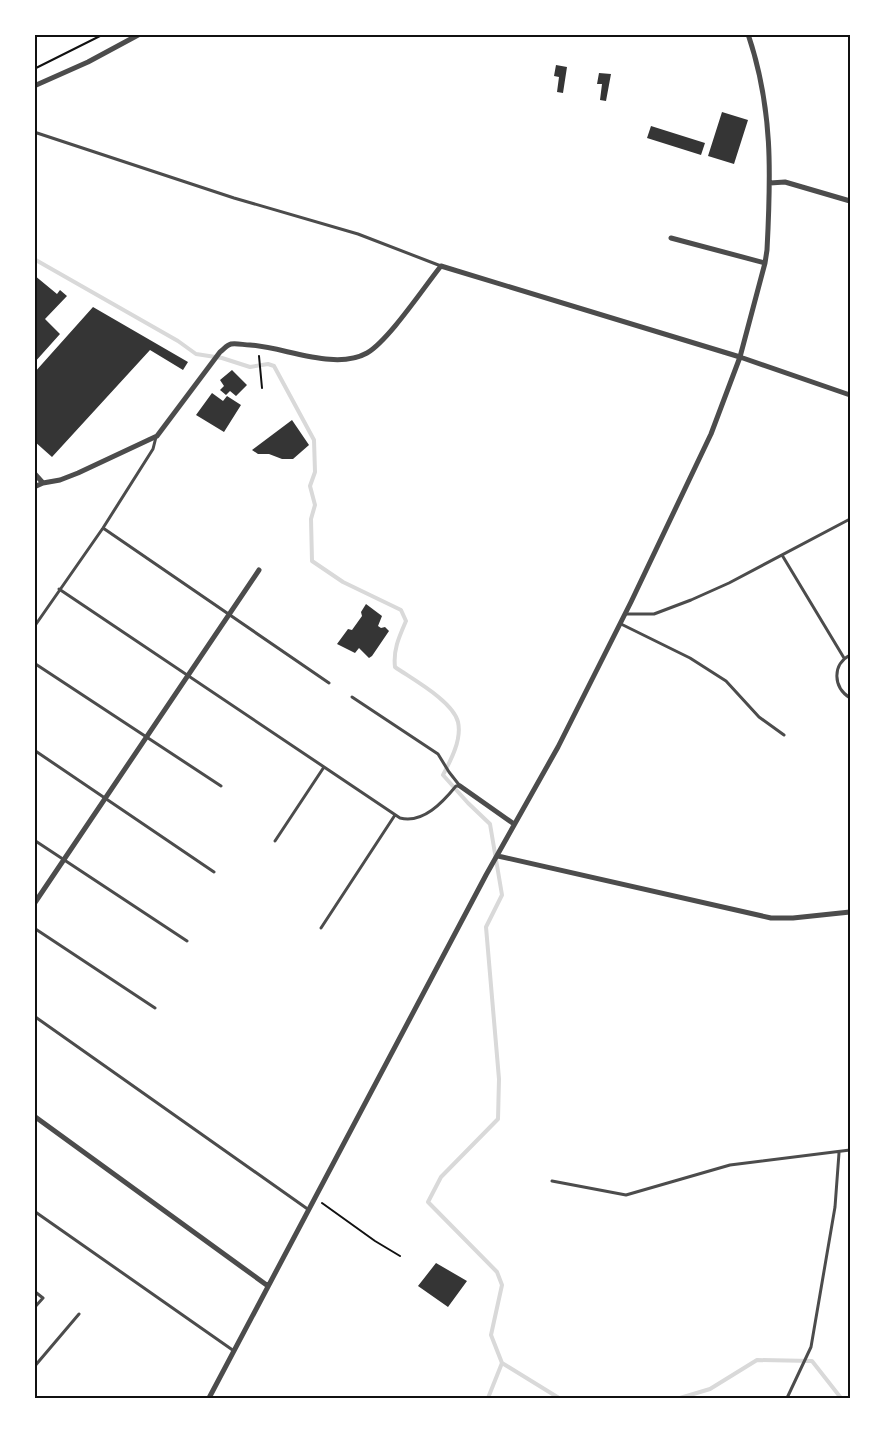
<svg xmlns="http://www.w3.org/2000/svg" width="885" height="1433" font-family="Overpass,sans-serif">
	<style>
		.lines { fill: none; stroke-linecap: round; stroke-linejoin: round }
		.stream { stroke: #d9d9d9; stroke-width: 4 }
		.building { fill: #353535 }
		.path { stroke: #111; stroke-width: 2 }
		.service { stroke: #4c4c4c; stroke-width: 3 }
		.minor { stroke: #4c4c4c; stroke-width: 5 }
		.neatline { fill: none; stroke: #111; stroke-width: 2 }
	</style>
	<rect width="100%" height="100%" fill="#fff"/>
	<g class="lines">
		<path class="stream" d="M34,259L178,341L196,354L222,358L250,367L268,364L274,366L314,440L315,472L310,486L315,505L311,519L312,561L343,582L401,610L406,621C399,637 393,650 395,667C412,679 453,701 458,722C462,739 451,760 443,775L468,803L490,824L502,895L486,927L499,1079L498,1119L441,1177L428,1202L497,1272L502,1285L491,1335L502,1363L559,1398
			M488,1398L502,1363
			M680,1398L710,1389L757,1360L812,1361L841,1398"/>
	</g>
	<path class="building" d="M556,65L567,67L563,93L557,92L559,77L554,76Z
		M599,73L611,74L606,101L600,100L602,84H597Z
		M722,112L748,120L734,164L708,156Z
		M651,126L705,143L701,155L647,138Z
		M34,275L57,294L60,290L67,296L45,319L60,334L34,363Z
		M93,307L188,362L183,370L150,350L52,457L34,441V373Z
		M232,370L247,385L236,396L230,391L226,395L220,390L224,386L220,380Z
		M212,393L223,401L227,396L241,405L224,432L196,415Z
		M292,420L309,445L293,459H282L269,454H258L252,450Z
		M366,604L382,616L378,626L381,628L385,627L389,631L372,656L369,658L359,648L355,653L337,644L348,629L352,630L362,616L361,612Z
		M436,1263L467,1281L448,1307L418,1286Z"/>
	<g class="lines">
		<path class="path" d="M34,69L104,34
			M259,356L262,388
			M322,1203L375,1241L400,1256"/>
		<path class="service" d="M34,132L234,198L358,234L441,266
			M103,528L329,683
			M782,555L844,658
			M59,589L400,818C423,824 443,802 456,786H460
			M627,614H654L691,600L729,583L850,519
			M621,624L690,658L726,681L759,717L784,735
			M34,627L103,528L153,449L156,437
			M850,655C832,665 833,687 850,698
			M34,663L221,786
			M352,697L438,754L449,772L460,786
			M34,750L214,872
			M34,840L187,941
			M275,841L324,767
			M34,928L155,1008
			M321,928L395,815
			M34,1016L309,1210
			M552,1181L626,1195L730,1165L850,1150
			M34,1211L234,1351
			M34,1291L43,1298L34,1308
			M34,1367L79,1314
			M787,1398L811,1347L835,1207L839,1153"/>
		<path class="minor" d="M34,86L88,62L140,34
			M770,183L785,182L850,201
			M671,238L765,263
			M34,473L43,483
			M34,487L43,483L60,480L78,473L157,436L220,352C224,349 227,345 231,344C237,343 244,345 250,345C284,347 335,371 367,353C389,340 424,287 441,266L740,357L850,395
			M460,786L514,824
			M498,856L771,918H793L850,912
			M34,904L259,570
			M34,1116L268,1286
			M209,1398L486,875L558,747L631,602L711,434L740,357L765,263L767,250C771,174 773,108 748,34"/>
	</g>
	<rect width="885" height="1433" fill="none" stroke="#ffffff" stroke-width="72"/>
	<rect x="36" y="36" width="813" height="1361" class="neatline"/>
</svg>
